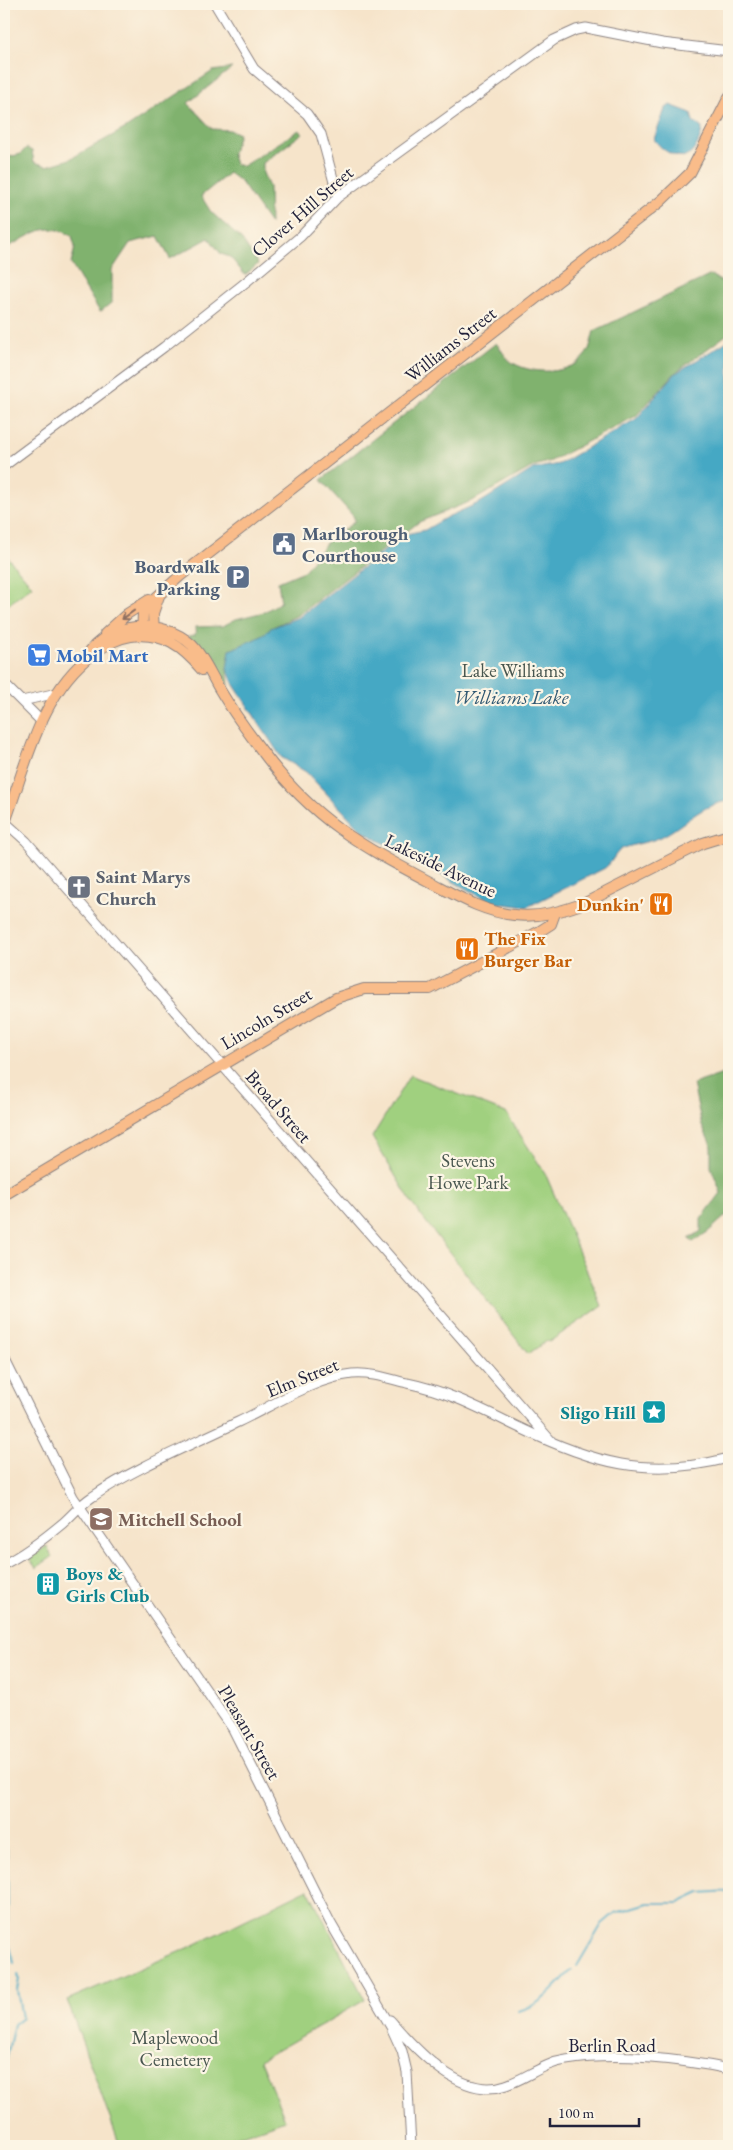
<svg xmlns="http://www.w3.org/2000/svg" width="733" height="2150" font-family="'EB Garamond',serif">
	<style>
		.green { fill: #a0d07f; stroke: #61795d }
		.forest { fill: #80b26e; stroke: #516a54 }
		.water { fill: #44a8c4; stroke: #336580 }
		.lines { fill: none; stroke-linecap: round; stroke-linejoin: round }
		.stream { stroke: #44a8c4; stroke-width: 2 }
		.minor-casing { stroke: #8c8382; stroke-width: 11 }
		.major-casing { stroke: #8c8382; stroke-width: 12 }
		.minor { stroke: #fff; stroke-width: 9 }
		.major { stroke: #f9bc8a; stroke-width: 10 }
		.oneway { stroke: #8e6f62 }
		.labels { text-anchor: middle; stroke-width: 4.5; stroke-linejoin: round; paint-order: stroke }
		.street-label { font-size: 19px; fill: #22223b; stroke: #fcf5e5 }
		.service-label { font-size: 19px; font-weight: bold; fill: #4e5e75; stroke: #fcf5e5; text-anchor: start }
		.shop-label { font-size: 19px; font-weight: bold; fill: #366cbe; stroke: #fcf5e5; text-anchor: start }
		.park-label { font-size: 19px; fill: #48564f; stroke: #fcf5e5 }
		.worship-label { font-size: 19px; font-weight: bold; fill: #5b616d; stroke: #fcf5e5; text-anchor: start }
		.food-label { font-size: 19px; font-weight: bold; fill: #c56008; stroke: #fcf5e5; text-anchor: end }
		.culture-label { font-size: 19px; font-weight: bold; fill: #0d838f; stroke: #fcf5e5; text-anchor: end }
		.education-label { font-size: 19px; font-weight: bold; fill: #785e54; stroke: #fcf5e5; text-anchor: start }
		.water-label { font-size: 20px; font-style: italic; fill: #305872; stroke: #fcf5e5 }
	</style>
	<rect width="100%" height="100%" fill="#fcf5e5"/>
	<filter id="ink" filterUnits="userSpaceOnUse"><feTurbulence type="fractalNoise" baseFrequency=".02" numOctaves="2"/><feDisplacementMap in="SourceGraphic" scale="10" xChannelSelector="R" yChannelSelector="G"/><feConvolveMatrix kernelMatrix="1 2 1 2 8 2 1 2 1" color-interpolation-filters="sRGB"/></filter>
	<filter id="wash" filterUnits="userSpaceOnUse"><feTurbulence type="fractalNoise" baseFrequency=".0096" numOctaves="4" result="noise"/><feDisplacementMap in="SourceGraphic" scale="20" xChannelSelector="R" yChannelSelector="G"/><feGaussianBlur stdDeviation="1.12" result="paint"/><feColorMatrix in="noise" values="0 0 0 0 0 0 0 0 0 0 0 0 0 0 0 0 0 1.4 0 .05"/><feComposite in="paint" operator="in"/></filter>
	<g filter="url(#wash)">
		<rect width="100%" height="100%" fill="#f6e4ca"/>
		<path class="green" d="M4,553L32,586L4,608Z
			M410,1075L506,1113L545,1173L602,1306L549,1342L547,1341L528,1354L413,1205L372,1137Z
			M47,1546L52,1557L36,1568L29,1558Z
			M308,1889L365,2000L260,2060L285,2120L210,2146H154L153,2144L146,2146H120L67,2000L188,1948Z"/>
		<path class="forest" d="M232,68L188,103L212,129L230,130L239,134L232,155L235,164L243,166L299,130L303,133L263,163V173L269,187L270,224L241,182L229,173L201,196L211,212L242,240L258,264L245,275L230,257L221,254L209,238L170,259L158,236L130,243L112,270V302L100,312L71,264L75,247L72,236C46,220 32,235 8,247L7,261L4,264V158L21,154L26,148L32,151L34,162L47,166L70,159L126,128L213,71Z
			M711,275L720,281L729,282V333L676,372L636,416L551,461L534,466L474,500L419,522L298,615L271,628L262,636L230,650L227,669L229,686L204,651L188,636L195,635L196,627L223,626L236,619L264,612L281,602L278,582L304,571L327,542L354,522V517L321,480L496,343C501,349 506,359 513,363C535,376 577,375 589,349C591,344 592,337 594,331Z
			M729,1065V1213L709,1231L693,1242L689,1239L701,1231V1219L721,1193L711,1167V1145L702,1126L693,1084L726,1073Z"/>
		<path class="water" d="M670,105L691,113L693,121L702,128C701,139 696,150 688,156C675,159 661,150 654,139L665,109Z
			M729,340V801C701,804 685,825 661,837C651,842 628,845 620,850C614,855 612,863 605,868L527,907L496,903L481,897L362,831L306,772L281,757L234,685L227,669L230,650L262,636L271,628L299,617L406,534L425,530L447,517L481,502L533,469L559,464L636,419L676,373Z"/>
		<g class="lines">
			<path class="stream" d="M4,1844L7,1855L8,1939L14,1963
				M577,1966L602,1924L615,1913L648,1903H679L700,1893L729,1891
				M518,2011C542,2006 555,1986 572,1970
				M4,2069L14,2024L22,2018L17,1990L19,1979L18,1974
				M4,2119V2146"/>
		</g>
	</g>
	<g filter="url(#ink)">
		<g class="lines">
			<defs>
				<path id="minor" d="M215,4L254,69L307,114L321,134L338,197
					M4,466L164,347L246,282L301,236L338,197L554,40L576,30L586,28L662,43L729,51
					M4,684L42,722
					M22,701L57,693
					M5,822L26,841L552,1442
					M4,1358L73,1497L233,1729L330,1922L391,2027L402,2051L407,2072L411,2146
					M4,1564C25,1554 45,1538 63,1523C73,1514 81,1504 92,1497C136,1467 191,1445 238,1422C272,1406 315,1378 352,1374C370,1372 390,1379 407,1383C447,1391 481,1409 518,1427C593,1463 647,1479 729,1458
					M390,2020C416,2050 462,2101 506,2085C527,2078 544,2063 566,2060C616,2052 680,2059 729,2069"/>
				<path id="major" d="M154,632L153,613L159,596
					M105,634L127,614L149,600
					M142,635L143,613L148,605L180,576L661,201L690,173L729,97
					M86,657C107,621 162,617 192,645C204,657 211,675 220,690C233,712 249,734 265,755C314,820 360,845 430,882C457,896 484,912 514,915C540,918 563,911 587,902L703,843L729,835
					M4,825C26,766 40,692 94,653C106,645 117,638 131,636C163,632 183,647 202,670
					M4,1195L336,998L364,989H430L540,931L551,924L555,913"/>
			</defs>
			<use href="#minor" class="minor-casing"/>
			<use href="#major" class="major-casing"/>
			<use href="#minor" class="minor"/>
			<use href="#major" class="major"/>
		</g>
		<defs><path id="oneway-shaft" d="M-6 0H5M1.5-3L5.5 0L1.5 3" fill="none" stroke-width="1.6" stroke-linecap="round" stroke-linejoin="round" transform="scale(1.25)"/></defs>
		<use class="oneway" href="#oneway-shaft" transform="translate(128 615) rotate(144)"/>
	</g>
	<defs>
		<symbol id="civic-square" viewBox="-11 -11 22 22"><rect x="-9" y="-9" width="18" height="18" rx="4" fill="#5c6f8a" stroke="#fcf5e5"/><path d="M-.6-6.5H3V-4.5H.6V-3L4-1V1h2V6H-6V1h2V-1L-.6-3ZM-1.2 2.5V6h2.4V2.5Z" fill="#fff"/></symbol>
		<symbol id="parking-square" viewBox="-11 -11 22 22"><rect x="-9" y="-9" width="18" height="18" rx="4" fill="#5c6f8a" stroke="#fcf5e5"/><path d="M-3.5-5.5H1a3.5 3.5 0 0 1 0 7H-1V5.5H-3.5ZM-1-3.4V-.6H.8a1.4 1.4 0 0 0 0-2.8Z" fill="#fff"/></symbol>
		<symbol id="supermarket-square" viewBox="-11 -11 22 22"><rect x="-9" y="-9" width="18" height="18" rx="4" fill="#3f7fe0" stroke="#fcf5e5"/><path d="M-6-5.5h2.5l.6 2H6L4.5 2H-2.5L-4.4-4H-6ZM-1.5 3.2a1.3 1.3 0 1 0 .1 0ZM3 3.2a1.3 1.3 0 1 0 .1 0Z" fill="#fff"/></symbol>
		<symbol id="church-square" viewBox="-11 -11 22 22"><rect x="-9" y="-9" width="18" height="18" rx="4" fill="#6b7280" stroke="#fcf5e5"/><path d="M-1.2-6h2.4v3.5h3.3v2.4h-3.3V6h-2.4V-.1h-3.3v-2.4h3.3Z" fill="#fff"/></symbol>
		<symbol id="restaurant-square" viewBox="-11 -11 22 22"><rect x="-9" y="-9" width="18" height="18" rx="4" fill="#e8710a" stroke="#fcf5e5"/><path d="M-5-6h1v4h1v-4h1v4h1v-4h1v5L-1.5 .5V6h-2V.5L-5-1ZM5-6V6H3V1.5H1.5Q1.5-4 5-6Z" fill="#fff"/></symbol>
		<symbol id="sight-square" viewBox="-11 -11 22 22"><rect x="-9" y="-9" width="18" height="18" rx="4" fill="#0f9aa8" stroke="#fcf5e5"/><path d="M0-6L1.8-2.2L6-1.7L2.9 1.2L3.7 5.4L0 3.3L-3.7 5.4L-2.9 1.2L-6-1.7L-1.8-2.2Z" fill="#fff"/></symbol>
		<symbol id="school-square" viewBox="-11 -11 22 22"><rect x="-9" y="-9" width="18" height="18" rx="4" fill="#8d6e63" stroke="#fcf5e5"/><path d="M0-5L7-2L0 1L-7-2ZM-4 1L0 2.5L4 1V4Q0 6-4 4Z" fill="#fff"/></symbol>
		<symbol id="building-square" viewBox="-11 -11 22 22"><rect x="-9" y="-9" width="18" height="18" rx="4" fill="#0f9aa8" stroke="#fcf5e5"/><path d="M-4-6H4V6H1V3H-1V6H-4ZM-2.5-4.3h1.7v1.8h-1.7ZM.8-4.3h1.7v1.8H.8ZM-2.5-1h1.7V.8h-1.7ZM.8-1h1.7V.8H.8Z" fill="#fff"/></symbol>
	</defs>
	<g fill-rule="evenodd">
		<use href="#civic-square" x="270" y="530" width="28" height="28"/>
		<use href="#parking-square" x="224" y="563" width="28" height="28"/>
		<use href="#supermarket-square" x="25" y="641" width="28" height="28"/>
		<use href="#church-square" x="65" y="873" width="28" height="28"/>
		<use href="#restaurant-square" x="647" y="890" width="28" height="28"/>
		<use href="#restaurant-square" x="453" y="935" width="28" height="28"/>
		<use href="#sight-square" x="640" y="1398" width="28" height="28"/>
		<use href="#school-square" x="87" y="1505" width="28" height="28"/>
		<use href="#building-square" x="34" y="1570" width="28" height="28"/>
	</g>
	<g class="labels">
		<g class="street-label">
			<text transform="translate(302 211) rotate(-41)" y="7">Clover Hill Street</text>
			<text transform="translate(450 344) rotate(-38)" y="7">Williams Street</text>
			<text transform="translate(441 865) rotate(26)" y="7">Lakeside Avenue</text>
			<text transform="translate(266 1018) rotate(-31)" y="7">Lincoln Street</text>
			<text transform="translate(279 1106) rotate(49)" y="7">Broad Street</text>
			<text transform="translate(302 1377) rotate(-22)" y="7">Elm Street</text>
			<text transform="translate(250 1732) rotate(60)" y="7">Pleasant Street</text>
			<text x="612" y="2052">Berlin Road</text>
		</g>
		<g class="service-label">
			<text x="302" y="540">Marlborough<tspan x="302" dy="22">Courthouse</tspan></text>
			<text x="220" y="573" text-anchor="end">Boardwalk<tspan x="220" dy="22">Parking</tspan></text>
		</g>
		<g class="shop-label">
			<text x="56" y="662">Mobil Mart</text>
		</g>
		<g class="park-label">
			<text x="513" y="677">Lake Williams</text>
			<text x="468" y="1167">Stevens<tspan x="468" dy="22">Howe Park</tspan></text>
			<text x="175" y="2044">Maplewood<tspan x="175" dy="22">Cemetery</tspan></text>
		</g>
		<g class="worship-label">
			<text x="96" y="883">Saint Marys<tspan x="96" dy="22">Church</tspan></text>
		</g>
		<g class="food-label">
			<text x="644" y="911">Dunkin'</text>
			<text x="484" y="945" text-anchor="start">The Fix<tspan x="484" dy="22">Burger Bar</tspan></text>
		</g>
		<g class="culture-label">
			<text x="636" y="1419">Sligo Hill</text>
			<text x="66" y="1580" text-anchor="start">Boys &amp;<tspan x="66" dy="22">Girls Club</tspan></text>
		</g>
		<g class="education-label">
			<text x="118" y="1526">Mitchell School</text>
		</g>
		<g class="water-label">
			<text x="511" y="704">Williams Lake</text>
		</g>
	</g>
	<rect width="733" height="2150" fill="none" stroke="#fcf5e5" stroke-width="20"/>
	<path d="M550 2118v8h89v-8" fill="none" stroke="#22223b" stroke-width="2.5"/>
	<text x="558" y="2118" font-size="15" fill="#22223b" stroke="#fcf5e5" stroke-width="4" paint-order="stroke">100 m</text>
</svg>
